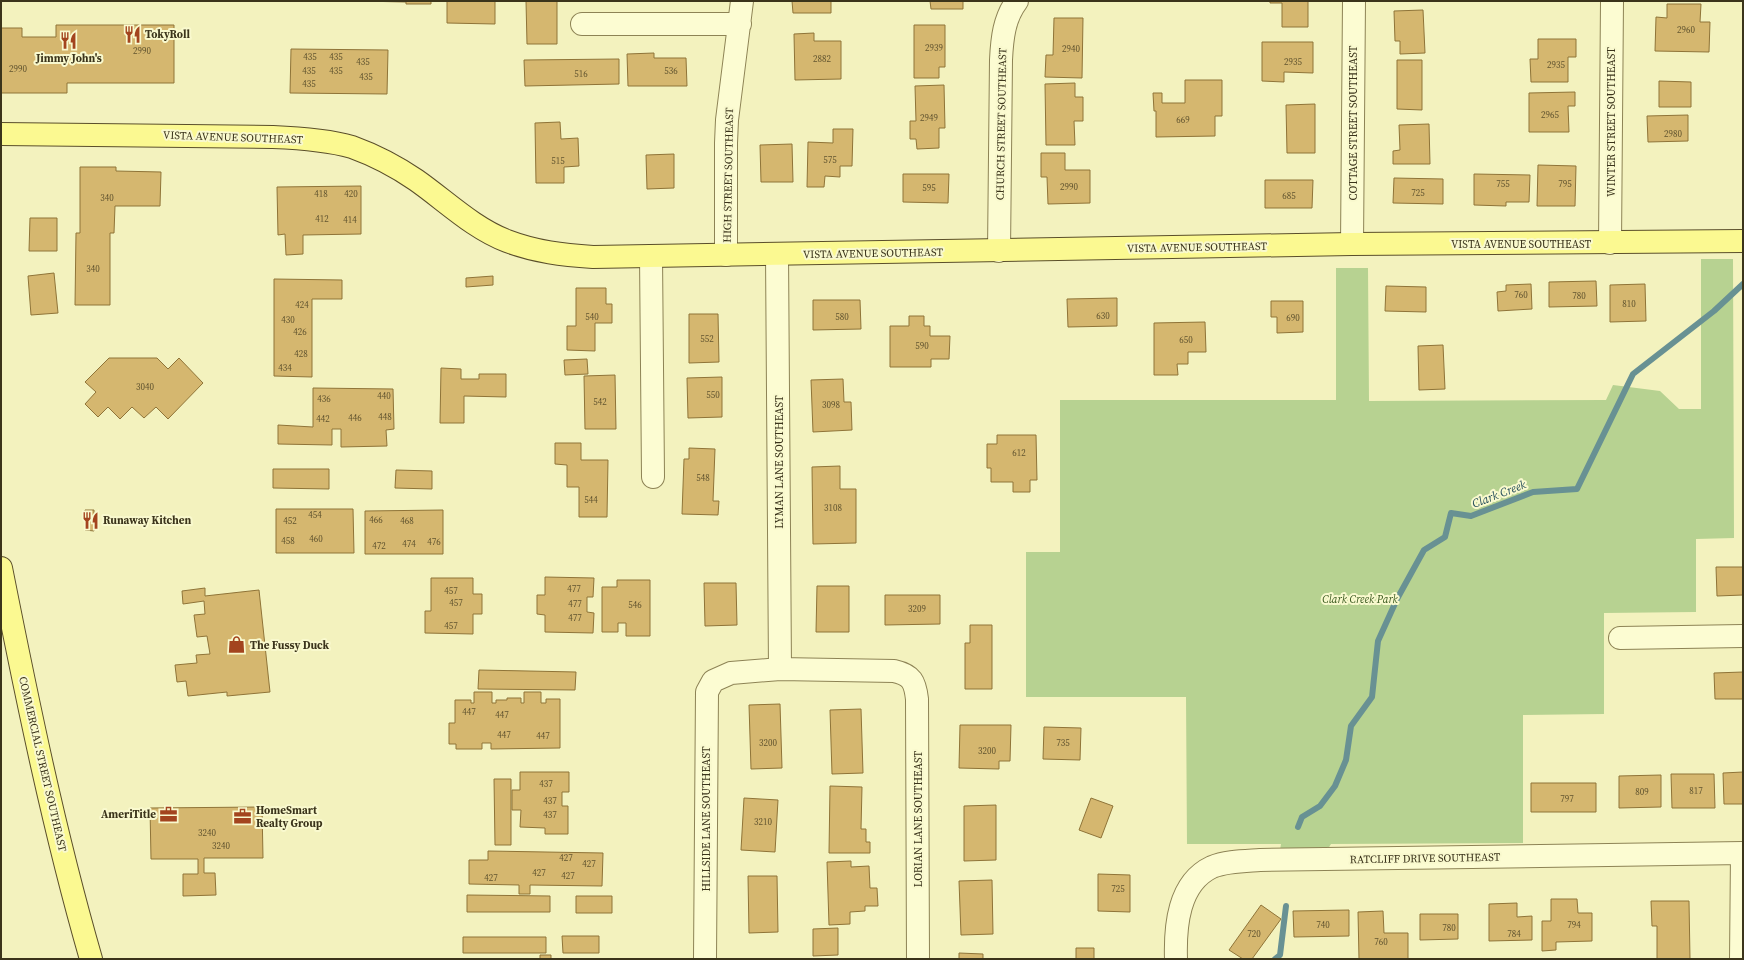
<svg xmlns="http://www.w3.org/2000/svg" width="1744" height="960" font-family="'Source Serif 4',serif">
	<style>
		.green { fill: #b7d291 }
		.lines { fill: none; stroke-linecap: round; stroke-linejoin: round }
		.stream { stroke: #689193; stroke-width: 6 }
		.building { fill: #d5b76f; stroke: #8f7438 }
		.minor-casing { stroke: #8d8355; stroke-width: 24 }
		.major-casing { stroke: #5a4e2a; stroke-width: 24 }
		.minor { stroke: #fcfcd2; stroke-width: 22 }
		.major { stroke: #fbf991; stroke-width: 22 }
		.labels { text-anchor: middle; stroke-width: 4; stroke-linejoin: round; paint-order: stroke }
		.number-label { font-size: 9px; fill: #625530 }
		.poi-label { font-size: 11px; font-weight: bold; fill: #3b341b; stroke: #f9f9ce; text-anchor: start }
		.street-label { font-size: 11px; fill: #3b341b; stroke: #f9f9ce }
		.park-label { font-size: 11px; font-style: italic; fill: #3a591f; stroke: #f9f9ce }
		.water-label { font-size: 12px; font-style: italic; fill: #28505c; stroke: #f9f9ce }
	</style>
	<rect width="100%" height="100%" fill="#f3f2be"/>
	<path class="green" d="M1701,259H1733L1734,538L1696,539V612L1604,613V714L1523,715V843L1331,844L1326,852L1280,850L1281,844H1187L1186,697H1026V552H1060V400H1336V268H1368L1369,401L1606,400L1613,385L1660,391L1679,409H1701Z"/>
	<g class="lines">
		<path class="stream" d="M1298,827L1302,817L1320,806L1335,786L1346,760L1351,726L1372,697L1378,641L1397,599L1424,550L1445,537L1451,513L1471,516L1533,492L1577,489L1633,374L1714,311L1743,284
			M1275,959L1280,955L1286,906"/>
	</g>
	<path class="building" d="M360,1H431V4H406V2Z
		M447,1H495V24L447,23Z
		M526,1H557V44H527Z
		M792,1H831V13H793Z
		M930,1H963V9H931Z
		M1270,1H1308V27H1282V3H1270Z
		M1667,4H1701L1700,22H1710L1709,52L1655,51L1656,17L1667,18Z
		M1423,10L1425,53L1400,54V41H1395L1394,11Z
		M1054,18H1083L1082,78L1045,77L1046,55H1053Z
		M56,25H174V83H67V93H1V28H22V37H56Z
		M914,25H945V67H939V78H914Z
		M814,33V41H841V79L795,80L794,34Z
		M1538,39H1576V57H1568V82H1531L1530,59H1538Z
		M1262,42H1313V73L1284,72V82L1262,81Z
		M291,49L388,50L387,94L290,93Z
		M654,53V58H686L687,86H628L627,54Z
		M619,59V84L525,86L524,60Z
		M1397,60H1422V110L1397,109Z
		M1185,80H1222V116H1215V136L1156,137V111H1154L1153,93H1162V103H1185Z
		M1659,81L1691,82V107H1659Z
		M1075,83V97H1083V121H1074L1075,145H1046L1045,84Z
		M944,85L945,128H939V148L917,149L916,139H910V121H916L915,86Z
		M1575,92V106H1568L1569,132H1529V93Z
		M1315,104V153H1287L1286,105Z
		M1688,115V141L1648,142L1647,116Z
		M560,122L561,139L578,138L579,166L564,167V183H536L535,123Z
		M1429,124L1430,164H1393V151L1400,150L1399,125Z
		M833,129H853L852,166H840V177L825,176L824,187H807L808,142L833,143Z
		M792,144L793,182H761L760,145Z
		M1041,153H1065V170H1090V203L1048,204L1047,177H1041Z
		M674,154V188L647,189L646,155Z
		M1538,165L1576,166L1575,206H1537Z
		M80,167H116V171L161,172L160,206H115L114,233H110V305H75L76,233H80Z
		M903,174H949L948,203L903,202Z
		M1474,174L1530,175L1529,202H1506V206L1474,205Z
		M1394,178L1443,179V204L1393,203Z
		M1265,180H1313L1312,208H1265Z
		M361,186V234L303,235V254L286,255L285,234L278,235L277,187Z
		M30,218H57V251H29Z
		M54,273L58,313L31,315L28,276Z
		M493,276V285L466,287V278Z
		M274,279L342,280V299H312V377L274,376Z
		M1596,281L1597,306L1549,307V282Z
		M1531,284L1532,309L1498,311L1497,292L1506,291V285Z
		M1645,284L1646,321L1610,322V285Z
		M1386,286L1426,287V312L1385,311Z
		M576,288H606V304H612V323H595V351L567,350V326H576Z
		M1117,298V326L1068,327L1067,299Z
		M813,300H860L861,329L813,330Z
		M1271,301H1303V332L1277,333V317H1271Z
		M689,314H718L719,362L689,363Z
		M909,316H924V326H930V336H950L949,359H931V367H890V326H909Z
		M1205,322L1206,352H1188V364H1177L1178,375H1154V323Z
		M1443,345L1445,389L1419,390L1418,346Z
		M109,358H157L168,369L179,358L203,383L168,419L156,407L144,418L132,407L120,419L108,407L98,417L85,404L96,392L85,382Z
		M587,359L588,374L565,375L564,360Z
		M441,368L461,369V379H479V374H506V397L464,396V423H440Z
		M615,375L616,429H585L584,376Z
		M722,377V417L688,418L687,378Z
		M843,379L844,402H851L852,430L813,432L811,380Z
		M313,388L393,389L394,429L386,430L387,446L341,447V429H332V445L278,444V425L313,427Z
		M997,435H1036L1037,480H1030V492H1013V482H991V468H987V444H997Z
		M555,443H581V460H608L607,517H579V487H567V465L555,464Z
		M689,448L715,449L713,501H719L718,515L682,514L684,459H689Z
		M840,466V489H856V543L813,544L812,467Z
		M273,469H329V489L273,488Z
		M396,470L432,471V489L395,488Z
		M276,509H353L354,553H276Z
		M85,510H94V531L85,530Z
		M443,510V554H365V511Z
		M1716,567H1743V595L1717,596Z
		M545,577L594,578L593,597H587V612L594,613L593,633L545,632V615L537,614V595H545Z
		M431,578H473V594H482V614H473V634L425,633V611H431Z
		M617,580H650V636H626V623H618V632H602V587H617Z
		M704,583H736L737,625L705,626Z
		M817,586H849V632H816Z
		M205,588V596L259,590L270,692L227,696V692L188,696L186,681L177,682L175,665L197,663L196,655L210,654L207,636L197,637L194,615L205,614L204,601L183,604L182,591Z
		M885,595H940V624L885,625Z
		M970,625H992V689H965V643H970Z
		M479,670L576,672L575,690L478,689Z
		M1743,672V699H1715L1714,673Z
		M474,692H492V703H496V700H507V698H521V703H524V692H541V703H546V699H560V748L491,749V743H482V749H456V744H449V723H455V700H471V703H474Z
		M780,704L782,768L751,769L749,705Z
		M861,709L863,773L832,774L830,710Z
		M960,725H1011L1010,761H999V769L959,768Z
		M1044,727L1081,728L1080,760L1043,759Z
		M520,772H569V792H562V806H568V834H545V828L520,827L521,810H512V790H520Z
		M1743,772V804H1724L1723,773Z
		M1671,774H1714L1715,808H1672Z
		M1661,775V807L1619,808V776Z
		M494,779H511V845H495Z
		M1531,783H1596V812H1531Z
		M830,786L862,787L861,829H866V842H870V853H829Z
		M744,798L778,800L775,852L741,850Z
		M1091,798L1113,806L1101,838L1079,830Z
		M996,805V860L964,861V806Z
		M262,807L263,858H204V873H215L216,895L183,896V874H198V859H151L150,808Z
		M488,851L603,853L602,886L530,885V894H519V885L469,884V860H488Z
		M851,861V867L869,866L870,888H877L878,906H865V911L850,912V924L829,925L827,862Z
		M1098,874L1130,875V912L1098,911Z
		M748,876H777L778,932L749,933Z
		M992,880L993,934L961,935L959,881Z
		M467,895L550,896V912H467Z
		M576,896H612V913H576Z
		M1551,899H1577L1578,913H1592V941L1556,942V950L1542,951V921H1551Z
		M1651,901H1689L1690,959H1657V926H1652Z
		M1517,903V917L1532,916V940L1489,941V904Z
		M1261,905L1281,919L1252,959H1243L1229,950Z
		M1349,910V936L1294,937L1293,911Z
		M1383,911L1384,933H1408V959H1359L1358,912Z
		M1420,914H1458V939L1420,940Z
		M838,928V955L813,956V929Z
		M562,936H599V953H563Z
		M463,937H546V953H463Z
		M1076,948H1094V959H1076Z
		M959,953L983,954V959H959Z
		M540,955H551V959H540Z"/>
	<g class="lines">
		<defs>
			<path id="minor" d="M582,24H740
				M1610,243L1612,1
				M1352,244L1354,1
				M999,251L1001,60C1002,39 1004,18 1017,1
				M777,254L780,669
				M726,255V143L727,120L742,1
				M651,256L653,477
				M1620,638L1743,636
				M705,959L707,692L713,681L731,673L780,669L894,671C912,675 915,682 917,699L918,959
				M1176,959C1175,927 1178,883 1212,867C1226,861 1245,861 1260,860L1743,853
				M1741,959L1742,853"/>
			<path id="major" d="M1,134L273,137C298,138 328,140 352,147C374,155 397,167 416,180C446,201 473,228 507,241C536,252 563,255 593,257L1352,244L1743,241
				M1,568C27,699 54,831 91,959"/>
		</defs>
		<use href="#minor" class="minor-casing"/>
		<use href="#major" class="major-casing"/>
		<use href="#minor" class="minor"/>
		<use href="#major" class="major"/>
	</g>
	<defs>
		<symbol id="restaurant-bare" viewBox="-9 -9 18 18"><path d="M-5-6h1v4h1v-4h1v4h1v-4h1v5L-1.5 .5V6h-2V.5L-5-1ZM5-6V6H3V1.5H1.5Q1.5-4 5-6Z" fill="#a3441e" stroke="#f9f9ce" stroke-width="2.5" paint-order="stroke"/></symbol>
		<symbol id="shop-bare" viewBox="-9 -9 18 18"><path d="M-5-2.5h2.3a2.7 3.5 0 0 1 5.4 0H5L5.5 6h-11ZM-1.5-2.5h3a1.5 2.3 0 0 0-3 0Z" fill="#a3441e" stroke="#f9f9ce" stroke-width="2.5" paint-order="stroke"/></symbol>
		<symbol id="office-bare" viewBox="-9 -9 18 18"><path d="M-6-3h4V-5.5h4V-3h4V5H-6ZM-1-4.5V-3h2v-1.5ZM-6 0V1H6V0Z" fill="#a3441e" stroke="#f9f9ce" stroke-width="2.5" paint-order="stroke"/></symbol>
	</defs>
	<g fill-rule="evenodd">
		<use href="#restaurant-bare" x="120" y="22" width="25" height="25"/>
		<use href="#restaurant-bare" x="56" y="28" width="25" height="25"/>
		<use href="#restaurant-bare" x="78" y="508" width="25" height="25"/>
		<use href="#shop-bare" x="224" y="632" width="25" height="25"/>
		<use href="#office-bare" x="156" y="802" width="25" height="25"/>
		<use href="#office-bare" x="230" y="804" width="25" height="25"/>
	</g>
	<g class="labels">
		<g class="number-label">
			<text x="1686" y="33">2960</text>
			<text x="934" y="51">2939</text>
			<text x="1071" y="52">2940</text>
			<text x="142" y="54">2990</text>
			<text x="310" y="60">435</text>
			<text x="336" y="60">435</text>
			<text x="822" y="62">2882</text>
			<text x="363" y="65">435</text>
			<text x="1293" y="65">2935</text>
			<text x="1556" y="68">2935</text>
			<text x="18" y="72">2990</text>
			<text x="309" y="74">435</text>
			<text x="336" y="74">435</text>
			<text x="671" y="74">536</text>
			<text x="581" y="77">516</text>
			<text x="366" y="80">435</text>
			<text x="309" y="87">435</text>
			<text x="1550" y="118">2965</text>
			<text x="929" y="121">2949</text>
			<text x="1183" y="123">669</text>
			<text x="1673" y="137">2980</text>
			<text x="830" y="163">575</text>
			<text x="558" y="164">515</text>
			<text x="1503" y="187">755</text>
			<text x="1565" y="187">795</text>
			<text x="1069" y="190">2990</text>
			<text x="929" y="191">595</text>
			<text x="1418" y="196">725</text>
			<text x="321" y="197">418</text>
			<text x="351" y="197">420</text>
			<text x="1289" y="199">685</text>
			<text x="107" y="201">340</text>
			<text x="322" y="222">412</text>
			<text x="350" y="223">414</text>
			<text x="93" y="272">340</text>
			<text x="1521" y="298">760</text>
			<text x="1579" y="299">780</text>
			<text x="1629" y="307">810</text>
			<text x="302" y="308">424</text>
			<text x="1103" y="319">630</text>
			<text x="592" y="320">540</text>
			<text x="842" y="320">580</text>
			<text x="1293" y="321">690</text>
			<text x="288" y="323">430</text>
			<text x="300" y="335">426</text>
			<text x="707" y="342">552</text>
			<text x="1186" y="343">650</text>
			<text x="922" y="349">590</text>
			<text x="301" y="357">428</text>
			<text x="285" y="371">434</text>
			<text x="145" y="390">3040</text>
			<text x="713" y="398">550</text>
			<text x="384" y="399">440</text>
			<text x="324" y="402">436</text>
			<text x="600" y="405">542</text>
			<text x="831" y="408">3098</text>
			<text x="385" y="420">448</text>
			<text x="355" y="421">446</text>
			<text x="323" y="422">442</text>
			<text x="1019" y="456">612</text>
			<text x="703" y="481">548</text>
			<text x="591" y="503">544</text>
			<text x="833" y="511">3108</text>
			<text x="315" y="518">454</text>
			<text x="376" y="523">466</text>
			<text x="290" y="524">452</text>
			<text x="407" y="524">468</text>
			<text x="316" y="542">460</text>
			<text x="288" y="544">458</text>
			<text x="434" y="545">476</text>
			<text x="409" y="547">474</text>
			<text x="379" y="549">472</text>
			<text x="574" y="592">477</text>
			<text x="451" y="594">457</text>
			<text x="456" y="606">457</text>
			<text x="575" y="607">477</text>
			<text x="635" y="608">546</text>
			<text x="917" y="612">3209</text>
			<text x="575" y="621">477</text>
			<text x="451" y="629">457</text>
			<text x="469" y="715">447</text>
			<text x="502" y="718">447</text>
			<text x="504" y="738">447</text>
			<text x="543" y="739">447</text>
			<text x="768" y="746">3200</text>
			<text x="1063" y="746">735</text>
			<text x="987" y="754">3200</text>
			<text x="546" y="787">437</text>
			<text x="1696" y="794">817</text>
			<text x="1642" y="795">809</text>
			<text x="1567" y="802">797</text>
			<text x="550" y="804">437</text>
			<text x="550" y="818">437</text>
			<text x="763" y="825">3210</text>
			<text x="207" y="836">3240</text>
			<text x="221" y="849">3240</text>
			<text x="566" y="861">427</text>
			<text x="589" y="867">427</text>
			<text x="539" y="876">427</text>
			<text x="568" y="879">427</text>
			<text x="491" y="881">427</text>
			<text x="1118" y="892">725</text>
			<text x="1323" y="928">740</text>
			<text x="1574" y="928">794</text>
			<text x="1449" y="931">780</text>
			<text x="1254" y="937">720</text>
			<text x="1514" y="937">784</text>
			<text x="1381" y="945">760</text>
		</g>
		<g class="poi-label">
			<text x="145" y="38">TokyRoll</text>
			<text x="69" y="62" text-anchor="middle">Jimmy John's</text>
			<text x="103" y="524">Runaway Kitchen</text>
			<text x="250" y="649">The Fussy Duck</text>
			<text x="256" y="814">HomeSmart<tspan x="256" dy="13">Realty Group</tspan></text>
			<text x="156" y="818" text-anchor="end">AmeriTitle</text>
		</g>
		<g class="street-label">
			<text transform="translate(1611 122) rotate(-90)" y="4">WINTER STREET SOUTHEAST</text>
			<text transform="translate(1353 123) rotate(-90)" y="4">COTTAGE STREET SOUTHEAST</text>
			<text transform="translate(1001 124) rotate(-89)" y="4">CHURCH STREET SOUTHEAST</text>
			<text transform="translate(233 137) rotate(2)" y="4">VISTA AVENUE SOUTHEAST</text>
			<text transform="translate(728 175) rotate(-89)" y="4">HIGH STREET SOUTHEAST</text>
			<text x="1521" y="248">VISTA AVENUE SOUTHEAST</text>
			<text transform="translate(1197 247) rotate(-1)" y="4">VISTA AVENUE SOUTHEAST</text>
			<text transform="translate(873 253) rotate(-1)" y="4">VISTA AVENUE SOUTHEAST</text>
			<text transform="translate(779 462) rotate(-90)" y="4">LYMAN LANE SOUTHEAST</text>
			<text transform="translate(43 764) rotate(77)" y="4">COMMERCIAL STREET SOUTHEAST</text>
			<text transform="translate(706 819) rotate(-90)" y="4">HILLSIDE LANE SOUTHEAST</text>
			<text transform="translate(918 819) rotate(-90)" y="4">LORIAN LANE SOUTHEAST</text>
			<text transform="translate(1425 858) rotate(-1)" y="4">RATCLIFF DRIVE SOUTHEAST</text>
		</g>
		<g class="park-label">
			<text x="1360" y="603">Clark Creek Park</text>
		</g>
		<g class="water-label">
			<text transform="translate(1499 494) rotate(-21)" y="4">Clark Creek</text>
		</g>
	</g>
	<rect width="1744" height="960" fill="none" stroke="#3b341b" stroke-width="4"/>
</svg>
